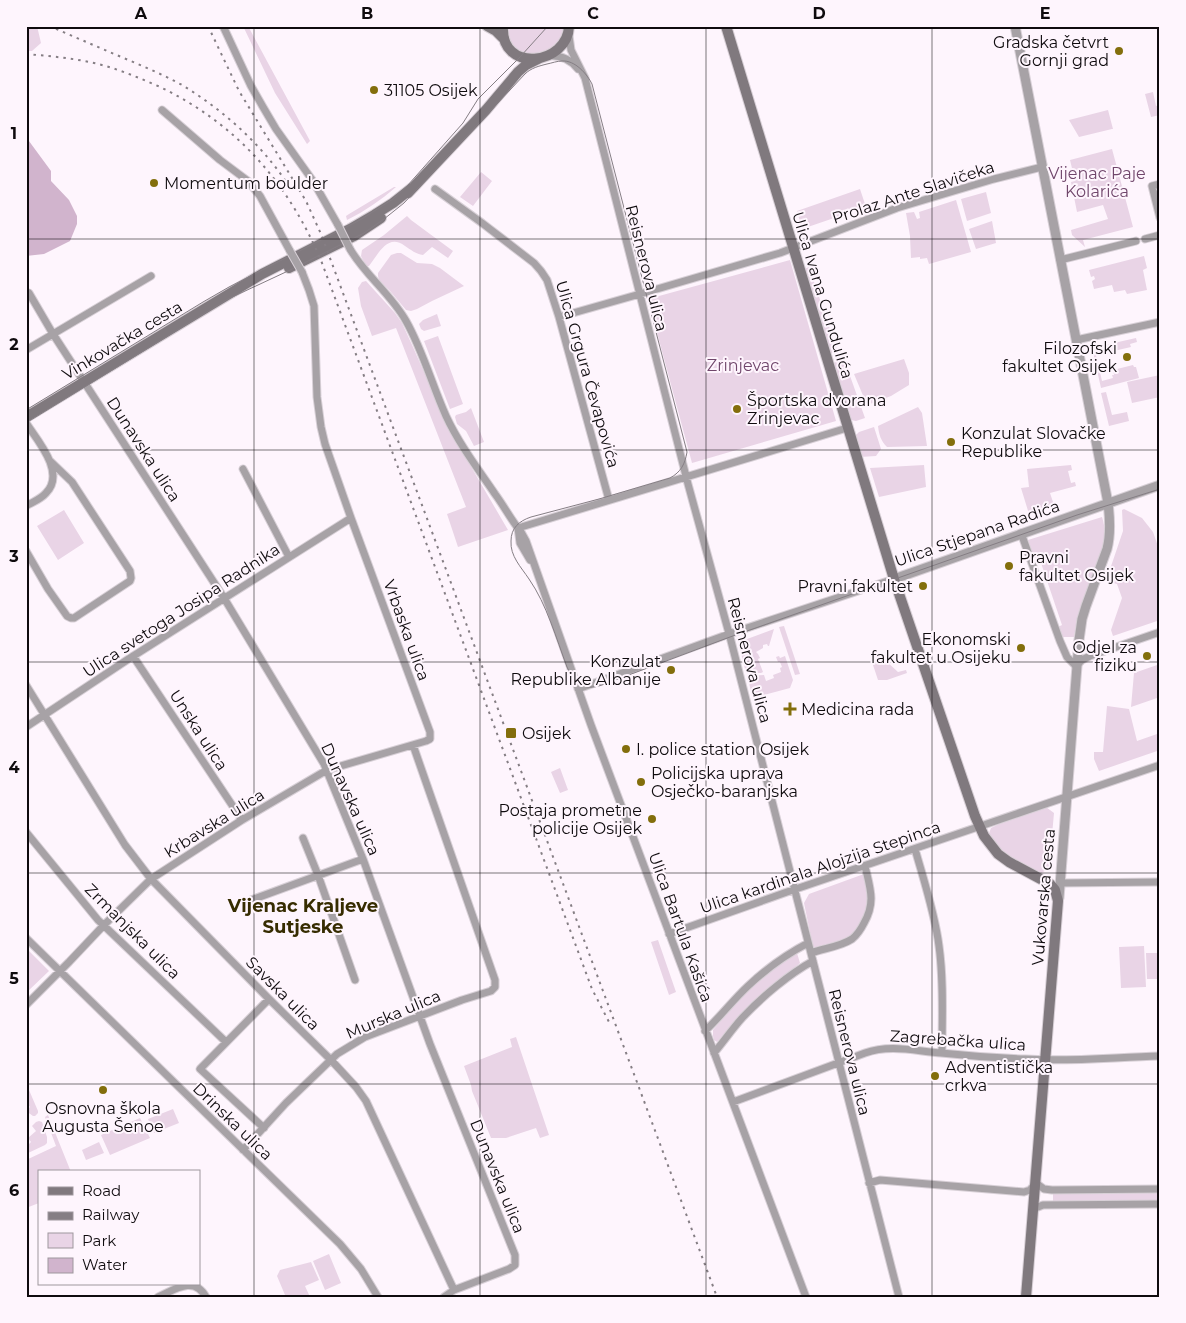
<svg xmlns="http://www.w3.org/2000/svg" width="1186" height="1323" font-family="Montserrat,sans-serif">
	<style>
		.green { fill: #e9d4e6 }
		.water { fill: #d1b4cd }
		.lines { fill: none; stroke-linecap: round; stroke-linejoin: round }
		.minor-casing { stroke: #d8d0d7; stroke-width: 9 }
		.tertiary-casing { stroke: #d8d0d7; stroke-width: 11 }
		.secondary-casing { stroke: #d8d0d7; stroke-width: 12 }
		.minor { stroke: #a7a2a6; stroke-width: 7 }
		.tertiary { stroke: #a7a2a6; stroke-width: 9 }
		.secondary { stroke: #80797e; stroke-width: 10 }
		.tram { stroke: #857e84; stroke-width: 1 }
		.rail { stroke: #857e84; stroke-width: 2; stroke-dasharray: 2.5 5; stroke-linecap: butt }
		.minor-bridge-casing { stroke: #d8d0d7; stroke-width: 9; stroke-linecap: butt }
		.minor-bridge { stroke: #a7a2a6; stroke-width: 7 }
		.grid { fill: none; stroke: #0f0b0e; stroke-width: 1; stroke-opacity: 0.55 }
		.poi-dot { fill: #836e0c; stroke: #fef5fd; stroke-width: 2 }
		.labels { text-anchor: middle; stroke-width: 4; stroke-linejoin: round; paint-order: stroke }
		.poi-label { font-size: 16px; fill: #0f0b0e; stroke: #fef5fd; text-anchor: start }
		.park-label { font-size: 16px; fill: #70466b; stroke: #fef5fd }
		.street-label { font-size: 16px; fill: #0f0b0e; stroke: #fef5fd }
		.neighbourhood-label { font-size: 18px; font-weight: bold; fill: #362c01; stroke: #fef5fd }
		.neatline { fill: none; stroke: #0f0b0e; stroke-width: 2 }
		.grid-label { font-size: 16px; text-anchor: middle; font-weight: bold; fill: #0f0b0e }
	</style>
	<rect width="100%" height="100%" fill="#fef5fd"/>
	<path class="green" d="M26,26H37L41,43L32,51H26Z
		M243,26H248L309,139L310,141L307,144L275,93Z
		M507,26H565C565,27 564,34 564,34C557,50 529,62 516,48C509,42 508,34 507,26Z
		M1153,92L1156,106L1160,105V115L1151,117L1145,94Z
		M1108,110L1113,129H1112L1079,137L1069,120Z
		M1112,149L1133,227L1083,240L1085,247L1072,235L1071,230L1108,219L1103,205L1077,212L1071,182L1075,181L1070,160Z
		M481,172L492,181L473,206L460,197Z
		M394,187H396C381,200 365,211 347,220L346,216L349,214Z
		M860,189L866,207L802,229L797,211Z
		M986,192L991,213L967,221L961,199Z
		M956,200L971,252L929,264L927,258L920,259V257L911,258L910,236L906,213L914,212L917,219L920,218L919,212Z
		M407,216L411,220L453,251L448,258L432,247L423,255C416,254 411,250 405,246C388,233 379,253 369,266H366L361,256L362,250L384,235Z
		M992,221L996,243L976,249L969,229Z
		M397,253H401L417,263L432,264L440,268L464,286L432,301L417,309L411,311L406,310L390,291L379,280L378,276V273L391,255Z
		M1144,256L1147,268L1143,270L1147,290L1127,294L1125,290L1114,292L1112,285L1094,289L1092,281L1095,279L1094,276L1091,277L1089,270Z
		M790,260L836,421L692,463L648,299Z
		M809,267L838,353H829L802,270Z
		M366,281L395,313L402,323L413,347L449,429L508,530L458,547L447,514L466,507L396,328L372,336L361,306L358,288L362,282Z
		M437,314L441,326L424,331L421,329L419,324L423,320Z
		M438,336L463,404L450,409L424,341Z
		M1136,338L1137,342L1130,344L1131,347L1105,353L1104,349L1095,351L1102,381L1113,378L1112,375H1114L1113,370L1133,365L1134,367H1136L1139,378L1101,388L1092,348Z
		M844,359L865,418L856,421L851,420L834,366L835,362Z
		M904,359L909,373V385L891,396L867,405L854,374Z
		M1160,375V397L1132,403L1127,382Z
		M1106,392L1112,415L1127,412L1129,421L1109,426L1101,393Z
		M918,407L922,413L927,446L887,447C881,441 879,435 878,426Z
		M471,408L484,442L474,446L466,431L457,424L455,417L456,415L466,412Z
		M874,427L881,449L876,456L860,457L854,437L859,432Z
		M924,465L926,487L879,497L870,468Z
		M1071,465L1072,470L1068,471L1071,483L1075,482L1076,486L1050,493L1054,505L1029,514L1021,488L1029,487L1027,469Z
		M1124,509L1142,518L1153,532L1160,552V620L1113,636L1111,630L1122,598L1117,584L1106,581L1123,531L1122,510Z
		M64,510L84,543L58,560L37,526Z
		M1102,517C1112,547 1092,575 1082,603C1078,614 1076,625 1074,637H1062L1058,627L1062,625L1039,557L1034,558L1028,540Z
		M784,626L800,674L795,675L779,627Z
		M774,629L769,646H768L767,644L763,645V648L756,652L758,654L760,658L758,659L763,672L761,673H746L739,645V642Z
		M779,656L780,658L785,656L793,680L790,688L753,698L747,676L764,675L766,681L774,678L773,675L781,672L780,668L782,667L780,662H778L776,657Z
		M885,660L898,672L906,670L907,673L887,680H878L872,662Z
		M1160,664V697L1131,707L1134,673Z
		M1107,706L1129,709L1137,741L1157,734L1160,742V750L1099,771L1094,759V752H1103Z
		M560,768L568,790L560,793L551,772Z
		M1046,807L1054,813L1049,868L1040,874L1007,857L988,836L991,828L999,824Z
		M864,874L869,893L865,918L853,934L843,941L819,949L813,947L804,903L809,894Z
		M658,940L676,992L669,995L651,942Z
		M1144,946L1146,987L1121,988L1119,947Z
		M26,948L49,971L26,993Z
		M797,953L800,963L761,995L745,1010L717,1042L714,1040L713,1036V1030L742,996L774,968Z
		M1146,953H1160V979H1147Z
		M516,1037L549,1135L540,1138L536,1128L506,1138H491L472,1091L471,1085L464,1066L512,1047L510,1039Z
		M26,1083L38,1111V1113L35,1116H33L26,1111L30,1107L26,1102Z
		M173,1109L179,1123L154,1133L148,1119Z
		M48,1115L71,1172H39V1203L26,1208V1160L56,1146L45,1117Z
		M140,1118L150,1138L110,1155L101,1135Z
		M39,1121L42,1122L47,1137V1143L45,1145L26,1154V1147L31,1142L28,1138L36,1131L32,1126L36,1122Z
		M99,1142L104,1153L86,1160L82,1150Z
		M1160,1192V1202L1053,1203V1193Z
		M329,1254L341,1283L325,1290L313,1261Z
		M311,1262L319,1280L305,1286L310,1297H282L285,1295L277,1276L280,1270Z"/>
	<path class="water" d="M26,137L51,171V181L69,200L77,216V224L70,241L44,254L26,256Z"/>
	<g class="lines">
		<defs>
			<path id="minor" d="M223,26L251,86L263,107L276,129L313,181L338,225
				M569,36L571,50L585,78L688,484L730,637L899,1297
				M548,56C560,55 570,59 578,69
				M162,110L220,160L248,181L260,196L290,251
				M1160,184L1152,186L1160,218
				M435,189L482,223L534,263L541,271L547,280L559,317L609,500
				M1145,239L1160,235
				M350,249C365,275 391,294 406,321C423,351 432,385 446,416C459,444 478,469 495,494C504,506 511,520 521,532L526,541L591,725L806,1297
				M1060,260L1136,241
				M29,293L53,334L224,598L324,764L363,859L430,1044L515,1255V1265L509,1269L454,1290L444,1297
				M559,317L640,294L780,253L897,208L994,179L1042,167
				M1076,340L1160,322
				M26,350L151,276
				M26,423C38,441 66,473 46,493C41,499 33,502 26,506
				M243,469L289,557
				M518,528L847,428
				M518,528L520,543L530,560
				M1021,533L1060,641L1067,657L1076,666L1082,660L1090,656L1160,632
				M26,551L48,589L67,616L71,618H74L130,581L131,578L130,571L72,482L50,461
				M133,656L242,820
				M26,685L125,845L151,879L269,999L331,1060L356,1087L366,1101L454,1290
				M578,689L729,634L894,579
				M26,727L127,660L351,518
				M26,832L98,920L226,1042
				M303,838L318,875L355,980
				M915,849C924,881 935,914 939,946C944,982 942,1018 942,1053
				M1060,883L1160,882
				M251,900L363,859
				M669,934L787,892L1160,765
				M26,938L340,1244L361,1269L378,1297
				M811,953C824,948 840,947 852,939C857,935 861,929 864,923C876,902 870,888 865,866
				M26,1005L69,962L104,925L151,879L242,820L327,770L426,741L430,739V732L351,518L325,444L321,427L317,397L314,306L309,290L302,272
				M705,1031C720,1017 733,1000 748,986C765,970 787,954 808,943
				M714,1053C724,1041 733,1028 743,1017C762,997 789,974 813,961
				M733,1102L865,1053C890,1044 915,1051 941,1053C969,1056 997,1058 1025,1059C1070,1062 1115,1057 1160,1056
				M264,1128L200,1069L269,999
				M243,1150L286,1103L337,1054L365,1037L462,1000L491,991L495,987V980L413,745
				M869,1183L880,1180L1024,1192L1030,1190L1036,1183L1044,1189L1052,1190L1160,1189
				M1033,1209L1043,1205L1160,1204
				M158,1297C174,1290 194,1275 206,1297"/>
			<path id="tertiary" d="M1015,26L1108,503C1110,519 1111,534 1107,549L1086,606L1082,619L1079,640L1059,898
				M894,579L1160,485"/>
			<path id="secondary" d="M487,26L496,31L504,39
				M503,26C500,74 568,65 569,26
				M726,26L894,579L975,816L984,836L998,854L1009,862L1050,884L1055,890L1058,901L1026,1297
				M408,193L486,110L518,72L526,65L540,58
				M289,268L354,236L381,218
				M26,417L262,274L350,229L374,215L393,203L412,188"/>
		</defs>
		<use href="#minor" class="minor-casing"/>
		<use href="#tertiary" class="tertiary-casing"/>
		<use href="#secondary" class="secondary-casing"/>
		<use href="#minor" class="minor"/>
		<use href="#tertiary" class="tertiary"/>
		<use href="#secondary" class="secondary"/>
		<path class="tram" d="M26,410L203,302L229,287L360,220L393,199L408,185L463,123L478,99L520,57L548,26
			M26,423L228,299L288,271L364,233L384,219L404,203L525,74C531,68 539,66 547,64C552,63 557,61 562,61C575,60 587,74 592,84L687,452C685,464 681,472 670,478L599,499L531,517C519,521 511,528 511,541C510,556 521,567 529,579C547,605 556,638 567,667C575,684 584,691 602,685L730,637L1077,515L1160,489"/>
		<path class="rail" d="M49,26C75,37 100,48 126,59C145,67 164,75 182,85C223,110 260,143 287,183
			M208,26L239,91L306,201L321,234L717,1297
			M26,54C49,56 72,58 94,63C116,68 137,77 158,86C236,123 289,183 322,263L592,989L609,1022"/>
		<defs>
			<path id="minor-bridge" d="M338,225L350,249
				M290,251L302,272"/>
		</defs>
		<use href="#minor-bridge" class="minor-bridge-casing"/>
		<use href="#minor-bridge" class="minor-bridge"/>
	</g>
	<path class="grid" d="M254,26V1297M480,26V1297M706,26V1297M932,26V1297M26,239H1160M26,450H1160M26,662H1160M26,873H1160M26,1084H1160"/>
	<g class="poi-dot">
		<circle cx="1119" cy="51" r="5"/>
		<circle cx="374" cy="90" r="5"/>
		<circle cx="154" cy="183" r="5"/>
		<circle cx="1127" cy="357" r="5"/>
		<circle cx="737" cy="409" r="5"/>
		<circle cx="951" cy="442" r="5"/>
		<circle cx="1009" cy="566" r="5"/>
		<circle cx="923" cy="586" r="5"/>
		<circle cx="1021" cy="648" r="5"/>
		<circle cx="1147" cy="656" r="5"/>
		<circle cx="671" cy="670" r="5"/>
		<path d="M787.5 701.5h5v5h5v5h-5v5h-5v-5h-5v-5h5z"/>
		<rect x="505" y="727" width="12" height="12" rx="2.5"/>
		<circle cx="626" cy="749" r="5"/>
		<circle cx="641" cy="782" r="5"/>
		<circle cx="652" cy="819" r="5"/>
		<circle cx="935" cy="1076" r="5"/>
		<circle cx="103" cy="1090" r="5"/>
	</g>
	<g class="labels">
		<g class="poi-label">
			<text x="1109" y="48" text-anchor="end">Gradska četvrt<tspan x="1109" dy="18">Gornji grad</tspan></text>
			<text x="384" y="96">31105 Osijek</text>
			<text x="164" y="189">Momentum boulder</text>
			<text x="1117" y="354" text-anchor="end">Filozofski<tspan x="1117" dy="18">fakultet Osijek</tspan></text>
			<text x="747" y="406">Športska dvorana<tspan x="747" dy="18">Zrinjevac</tspan></text>
			<text x="961" y="439">Konzulat Slovačke<tspan x="961" dy="18">Republike</tspan></text>
			<text x="1019" y="563">Pravni<tspan x="1019" dy="18">fakultet Osijek</tspan></text>
			<text x="913" y="592" text-anchor="end">Pravni fakultet</text>
			<text x="1011" y="645" text-anchor="end">Ekonomski<tspan x="1011" dy="18">fakultet u Osijeku</tspan></text>
			<text x="1137" y="653" text-anchor="end">Odjel za<tspan x="1137" dy="18">fiziku</tspan></text>
			<text x="661" y="667" text-anchor="end">Konzulat<tspan x="661" dy="18">Republike Albanije</tspan></text>
			<text x="801" y="715">Medicina rada</text>
			<text x="522" y="739">Osijek</text>
			<text x="636" y="755">I. police station Osijek</text>
			<text x="651" y="779">Policijska uprava<tspan x="651" dy="18">Osječko-baranjska</tspan></text>
			<text x="642" y="816" text-anchor="end">Postaja prometne<tspan x="642" dy="18">policije Osijek</tspan></text>
			<text x="945" y="1073">Adventistička<tspan x="945" dy="18">crkva</tspan></text>
			<text x="103" y="1114" text-anchor="middle">Osnovna škola<tspan x="103" dy="18">Augusta Šenoe</tspan></text>
		</g>
		<g class="park-label">
			<text x="1097" y="179">Vijenac Paje<tspan x="1097" dy="18">Kolarića</tspan></text>
			<text x="743" y="371">Zrinjevac</text>
		</g>
		<g class="street-label">
			<text transform="translate(913 192) rotate(-18)" y="6">Prolaz Ante Slavičeka</text>
			<text transform="translate(647 268) rotate(76)" y="6">Reisnerova ulica</text>
			<text transform="translate(823 295) rotate(73)" y="6">Ulica Ivana Gundulića</text>
			<text transform="translate(122 340) rotate(-31)" y="6">Vinkovačka cesta</text>
			<text transform="translate(588 374) rotate(74)" y="6">Ulica Grgura Čevapovića</text>
			<text transform="translate(144 449) rotate(57)" y="6">Dunavska ulica</text>
			<text transform="translate(977 533) rotate(-19)" y="6">Ulica Stjepana Radića</text>
			<text transform="translate(181 610) rotate(-33)" y="6">Ulica svetoga Josipa Radnika</text>
			<text transform="translate(407 630) rotate(70)" y="6">Vrbaska ulica</text>
			<text transform="translate(750 660) rotate(75)" y="6">Reisnerova ulica</text>
			<text transform="translate(199 730) rotate(57)" y="6">Unska ulica</text>
			<text transform="translate(351 799) rotate(66)" y="6">Dunavska ulica</text>
			<text transform="translate(214 823) rotate(-32)" y="6">Krbavska ulica</text>
			<text transform="translate(820 867) rotate(-19)" y="6">Ulica kardinala Alojzija Stepinca</text>
			<text transform="translate(1043 897) rotate(-85)" y="6">Vukovarska cesta</text>
			<text transform="translate(681 927) rotate(70)" y="6">Ulica Bartula Kašića</text>
			<text transform="translate(133 931) rotate(45)" y="6">Zrmanjska ulica</text>
			<text transform="translate(283 993) rotate(45)" y="6">Savska ulica</text>
			<text transform="translate(393 1014) rotate(-23)" y="6">Murska ulica</text>
			<text transform="translate(958 1040) rotate(4)" y="6">Zagrebačka ulica</text>
			<text transform="translate(850 1052) rotate(76)" y="6">Reisnerova ulica</text>
			<text transform="translate(233 1121) rotate(44)" y="6">Drinska ulica</text>
			<text transform="translate(498 1176) rotate(68)" y="6">Dunavska ulica</text>
		</g>
		<g class="neighbourhood-label">
			<text x="303" y="912">Vijenac Kraljeve<tspan x="303" dy="21">Sutjeske</tspan></text>
		</g>
	</g>
	<rect width="1186" height="1323" fill="none" stroke="#fef5fd" stroke-width="55"/>
	<rect x="38" y="1170" width="162" height="115" fill="#fef5fd" stroke="#9e979d"/>
	<rect x="48" y="1187" width="25" height="8" fill="#80797e" stroke="#9e979d"/>
	<text x="82" y="1196" font-size="15" fill="#0f0b0e">Road</text>
	<rect x="48" y="1212" width="25" height="8" fill="#857e84" stroke="#9e979d"/>
	<text x="82" y="1220" font-size="15" fill="#0f0b0e">Railway</text>
	<rect x="48" y="1233" width="25" height="15" fill="#e9d4e6" stroke="#9e979d"/>
	<text x="82" y="1246" font-size="15" fill="#0f0b0e">Park</text>
	<rect x="48" y="1258" width="25" height="15" fill="#d1b4cd" stroke="#9e979d"/>
	<text x="82" y="1270" font-size="15" fill="#0f0b0e">Water</text>
	<rect x="28" y="28" width="1130" height="1268" class="neatline"/>
	<g class="grid-label">
		<text x="141" y="19">A</text>
		<text x="367" y="19">B</text>
		<text x="593" y="19">C</text>
		<text x="819" y="19">D</text>
		<text x="1045" y="19">E</text>
		<text x="14" y="139">1</text>
		<text x="14" y="350">2</text>
		<text x="14" y="562">3</text>
		<text x="14" y="773">4</text>
		<text x="14" y="984">5</text>
		<text x="14" y="1196">6</text>
	</g>
</svg>
